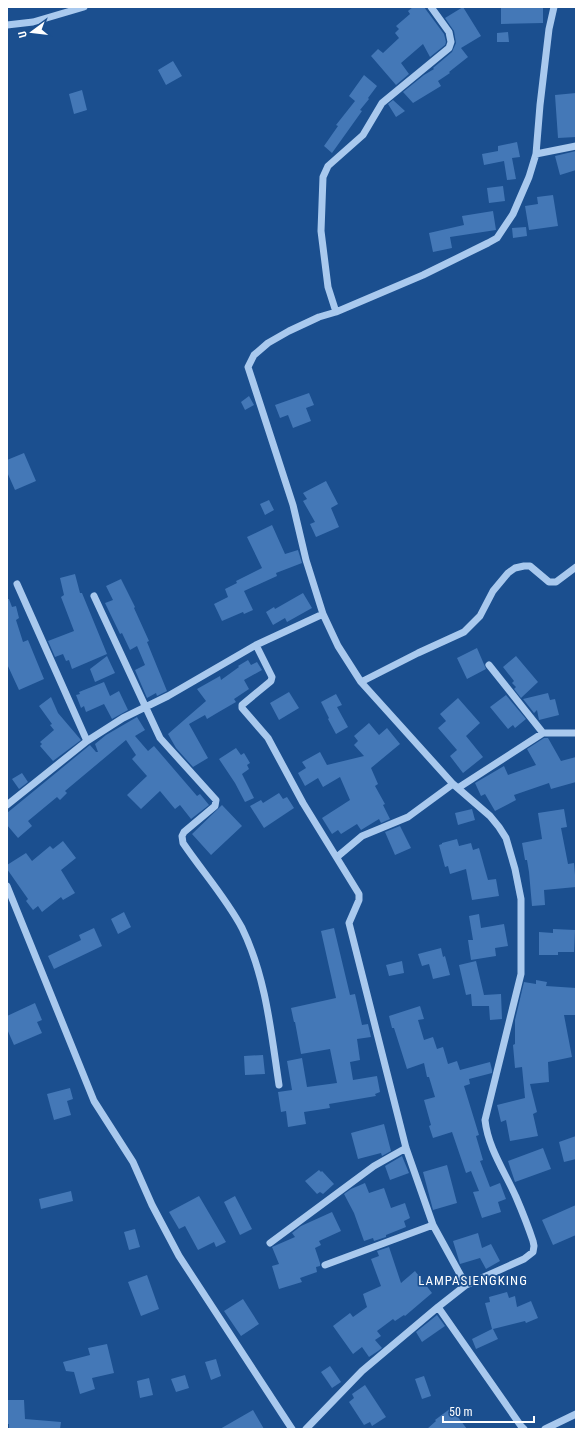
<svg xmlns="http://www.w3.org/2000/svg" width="583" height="1436" font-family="'Roboto Condensed',sans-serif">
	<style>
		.building { fill: #4478b7 }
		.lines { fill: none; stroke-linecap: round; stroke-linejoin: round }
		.minor { stroke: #a9c9ee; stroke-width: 7 }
		.labels { text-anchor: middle; stroke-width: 3.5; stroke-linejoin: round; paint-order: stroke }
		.quarter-label { font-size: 13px; letter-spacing: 1px; fill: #fff; stroke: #1b4f8f }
	</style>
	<rect width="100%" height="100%" fill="#1b4f8f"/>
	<path class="building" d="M413,7H424L444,34L446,42L445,45L430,57L423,44L401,63L409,74L396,85L371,56L378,49L383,53L399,38L395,33L399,29L396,26L410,14L408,11Z
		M463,7L481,36L461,48L468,57L449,72L450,73L438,81L441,86L413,103L403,92L424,75L434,69L433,68L452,52L456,43L454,31L445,18Z
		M501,7H543V23L501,24Z
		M508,32L509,42H497V33Z
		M173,61L182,76L166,85L158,70Z
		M364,75L377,86L368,98L369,99L360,110L362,111L332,153L324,146L338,126L336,125L355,101L349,96Z
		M82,90L87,110L74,114L69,94Z
		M576,93V137L558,138L555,95Z
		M393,100L405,111L396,117L388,104Z
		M517,142L520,157L512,158L516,179L507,180L504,161L484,165L482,154L498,151V146Z
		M576,151V170L560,175L555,156Z
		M503,186L505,201L489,203L487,188Z
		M553,195L558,226L529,230L525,206L538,204L537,197Z
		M493,211L496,230L450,237L452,248L433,252L429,233L464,225L462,216Z
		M526,227L527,236L513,238L512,228Z
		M309,393L314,405L306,408L311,421L293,428L288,415L280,418L275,405Z
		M249,396L254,405L245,410L241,402Z
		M24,453L36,481L15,490L7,472V460Z
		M326,481L338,504L331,508L339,527L316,537L310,524L315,522L303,501L307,499L303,493Z
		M269,500L274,510L265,515L260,504Z
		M272,525L285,554L298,550L302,563L276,573L277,576L244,591L253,610L244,614L243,612L222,621L214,604L228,597L225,589L237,583L236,581L262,568L247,537Z
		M75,574L80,593H82L107,654L72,669L69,660L66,661L63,654L55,657L48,641L74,631L61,597L64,595L60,578Z
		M121,579L135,607L134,608L149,641L147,642L167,691L157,696L156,693L147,698L135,670L145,665L137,646L130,650L122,633L120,634L105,603L113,600L106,586Z
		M303,593L312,608L287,622L285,618L273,625L266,612L274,607L275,609Z
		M7,599H9L12,607L16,606L19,618L16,620L23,642L28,640L44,679L19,690L7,664Z
		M477,648L486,669L467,679L457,658Z
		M107,656L115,673L95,682L90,669Z
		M516,656L538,682L521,698L514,689L516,687L512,683L514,681L503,667Z
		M248,660L251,665L257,662L262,670L244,680L249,689L234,699L236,702L217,713L207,719L205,715L189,724L208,758L193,767L176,748L168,734L206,701L197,689L220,676L221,680L239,667L238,666Z
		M104,682L110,696L119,691L128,710L112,719L104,704L86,712L84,706L81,708L76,695L80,694L79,692Z
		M289,692L299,708L279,720L270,703Z
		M548,693L550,700L555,699L559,715L539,720L537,710L534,713L523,699Z
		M336,694L342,705L337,707L348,727L336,734L328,719L329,718L321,702Z
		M506,695L526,719L515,728L513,725L508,729L490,707Z
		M51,697L58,713L81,740L53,761L40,746L42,744L40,742L54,730L50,725L52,724L39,706Z
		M458,698L480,723L466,736L483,757L463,773L450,756L457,750L438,728L446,721L440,714Z
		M137,717L145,730L135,736L148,751L154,746L197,796L200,794L209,805L191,819L180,805L175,809L160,791L141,809L127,795L147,776L132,759L136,755L126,740L65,791L67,793L60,800L57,797L28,821L32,826L18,838L7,825V813L90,745L96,752H98L95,744L106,735Z
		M369,723L379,735L387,728L400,744L371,768L378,784L375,786L385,804L383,805L390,819L381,823L379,819L361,830L357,824L341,834L338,830L332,834L322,818L350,800L340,777L323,787L318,778L305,786L298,773L306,768L302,762L320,752L327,765L364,756L354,745L358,741L354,736Z
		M544,738H548L561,761L576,757V782L551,789L549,783L514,795L516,800L495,811L485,794L481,796L475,783L504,766L508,775L536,765L527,749Z
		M236,748L241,755L244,753L250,763L247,765L249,769L242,774L254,798L245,802L235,783L219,759Z
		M22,773L28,782L19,789L12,779Z
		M279,793L283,799L287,797L294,808L264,828L250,806L261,800L263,803Z
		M222,805L242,826L211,855L192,834Z
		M472,809L475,820L458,825L455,813Z
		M564,809L567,827L561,828L568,864L574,863L576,887L544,890L545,905L532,906L529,872L527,860H525L522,843L542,839L538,813Z
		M400,826L411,848L395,855L385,832Z
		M457,839L459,846L471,843L473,850L479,848L488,880L496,879L499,896L472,900L466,869L450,874L448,866L445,867L439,845L442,844V843Z
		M63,841L76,858L61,870L75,893L63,900L61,897L42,912L38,906L33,910L26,901L28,899L7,869V865L26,853L32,861L50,846L53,849Z
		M124,912L131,927L118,934L111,919Z
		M479,914L481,928L504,924L508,946L495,948L496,956L471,960L468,940H473L469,916Z
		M94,928L102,946L54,969L48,956L81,940L79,935Z
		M334,928L350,995L355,994L362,1025L368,1024L371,1037L357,1039L360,1060L350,1062L353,1080L377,1076L380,1092L375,1094L376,1096L329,1104L330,1108L304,1112L306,1124L288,1127L286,1111L281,1112L278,1092L292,1090L287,1061L302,1058L307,1087L337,1083L330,1049L301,1054L295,1022H294L291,1008L336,998L321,931Z
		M553,929L575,930L574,952H558V955H539V932L553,933Z
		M441,948L443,957L445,956L450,975L433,979L429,964L422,966L418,954Z
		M402,961L404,973L389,976L386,965Z
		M476,961L484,995L501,994L502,1019L490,1020L489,1006H472L471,994L466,995L459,965Z
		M536,980L547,982L546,986L576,988V1015H564L572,1057L548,1062L549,1082L530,1084L537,1112L533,1114L538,1136L510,1141L506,1120L501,1122L497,1105L525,1098L522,1067L515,1068L513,1045L515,1044V1020L524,982L536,984Z
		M35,1003L42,1020L37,1022L42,1033L14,1045L7,1029V1016Z
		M420,1006L424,1019L418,1020L424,1040L433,1037L437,1049L443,1047L448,1064L457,1061L460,1070L490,1062L492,1070V1073L469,1079L470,1084L464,1086L479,1135L476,1136L483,1160L480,1161L490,1187L500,1183L506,1199L498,1202L501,1212L482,1218L473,1192L479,1191L471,1171L466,1173L452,1132L433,1138L429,1126L431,1125L424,1100L435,1097L429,1077H427L424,1063L407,1069L394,1028H392L389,1016Z
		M263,1055L265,1074L245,1075L244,1056Z
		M70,1088L73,1099L67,1101L71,1115L54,1120L47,1094Z
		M384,1124L391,1151L382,1156L381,1153L358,1159L351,1133Z
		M576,1136V1159L564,1162L559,1142Z
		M543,1148L551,1169L515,1182L508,1161Z
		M402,1156L409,1173L390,1180L385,1166Z
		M447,1165L457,1203L433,1210L423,1172Z
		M319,1170L321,1172L322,1171L334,1184L323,1194L320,1192L317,1194L305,1181Z
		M365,1183L369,1193L384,1188L391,1208L405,1203L410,1218L404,1221L406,1227L386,1235V1237L374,1241L373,1238L364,1241L354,1213L344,1194L351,1189Z
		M71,1191L73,1201L41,1209L39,1199Z
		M199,1196L226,1242L216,1247L214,1242L198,1250L185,1226L179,1229L169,1212Z
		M235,1196L252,1229L240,1235L224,1202Z
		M576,1205V1235L553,1245L542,1220Z
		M332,1212L341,1231L319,1241L321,1245L315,1248L320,1263V1266L316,1267L317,1272L300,1278L302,1282L279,1289L272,1266L279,1264L272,1247L295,1237L292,1233L301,1226Z
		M135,1229L140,1247L129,1250L124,1232Z
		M478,1233L482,1248L491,1244L500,1261L486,1269L480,1258L460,1264L453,1241Z
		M389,1247L401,1283L415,1271L432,1293L405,1316L404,1315L395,1321L393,1319L377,1331L381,1336L375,1340L382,1348L378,1351L369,1357L362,1347L353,1354L333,1326L350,1313L353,1317L367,1307L363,1294L381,1286L371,1259L379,1256L377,1251Z
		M147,1275L159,1309L141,1316L128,1282Z
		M507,1292L509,1298L515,1296L517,1307L531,1301L538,1318L526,1323L525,1321L493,1329L498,1339L476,1349L472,1339L492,1329L485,1303L490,1302L489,1297Z
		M243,1299L259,1324L241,1336L224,1311Z
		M437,1315L445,1326L422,1342L416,1332Z
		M107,1344L114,1373L92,1378L95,1389L80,1394L74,1372L66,1371L63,1362L90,1355L88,1348Z
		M216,1359L221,1376L211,1380L205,1362Z
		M330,1366L341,1382L332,1388L321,1372Z
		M185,1375L189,1388L176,1392L171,1379Z
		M424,1376L431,1396L422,1399L415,1379Z
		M149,1378L153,1395L140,1398L137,1381Z
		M365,1385L386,1417L372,1426L370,1422L364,1425L349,1402L354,1398L352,1394Z
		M7,1400H24L25,1419L61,1422L60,1429H9V1424H7Z
		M451,1408L467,1429H427L436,1421L435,1420Z
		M253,1410L264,1429H220Z"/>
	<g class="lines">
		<path class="minor" d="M7,25L33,22L84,7
			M536,154L576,146
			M336,312L328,287L321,231L323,177L328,166L363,135L382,103L449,48L451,42L449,32L431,7
			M17,584L87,741
			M94,596L160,738L216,800L215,806L184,832L182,836L183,843C202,871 226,898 242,928C266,977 271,1032 279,1085
			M323,614L306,560L293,505L248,367L254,355L268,343L289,331L319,317L336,312L423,275L488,243L497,238L513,214L529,177L536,154L540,105L549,29L554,7
			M256,645L272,677L271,681L242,705V708L268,738L303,803L359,894V900L349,923L406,1148L433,1225L466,1285
			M489,665L543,733
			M361,682L418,653L464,632L480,616L493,591L508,573L515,568L524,566H530L549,582H556L576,567
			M458,788L543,733H576
			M7,805L87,741L123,718L168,696L256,645L323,614L338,646L361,682L453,784L490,816L499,827L506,838L515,869L521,899V974L485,1120C488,1148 505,1172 516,1197C522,1211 528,1226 533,1241L534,1246L533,1252L524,1259L466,1285L438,1307L362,1371L306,1429
			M337,857L362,836L408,817L453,784
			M7,886L94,1101L133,1162L152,1205L179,1256L292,1429
			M270,1243L374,1166L406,1148
			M325,1265L433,1225
			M438,1307L521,1426L524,1429
			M545,1429L576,1414"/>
	</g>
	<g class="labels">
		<g class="quarter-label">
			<text x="473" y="1285">LAMPASIENGKING</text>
		</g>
	</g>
	<rect width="583" height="1436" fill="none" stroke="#ffffff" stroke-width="16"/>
	<g transform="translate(32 32) rotate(255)" stroke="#1b4f8f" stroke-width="3" paint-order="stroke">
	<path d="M0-3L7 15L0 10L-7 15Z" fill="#ffffff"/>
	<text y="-6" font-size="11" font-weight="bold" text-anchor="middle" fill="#ffffff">U</text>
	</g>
	<path d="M443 1416v6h91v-6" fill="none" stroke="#ffffff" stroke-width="2"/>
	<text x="449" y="1416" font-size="12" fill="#ffffff" stroke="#1b4f8f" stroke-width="3" paint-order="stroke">50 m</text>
</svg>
